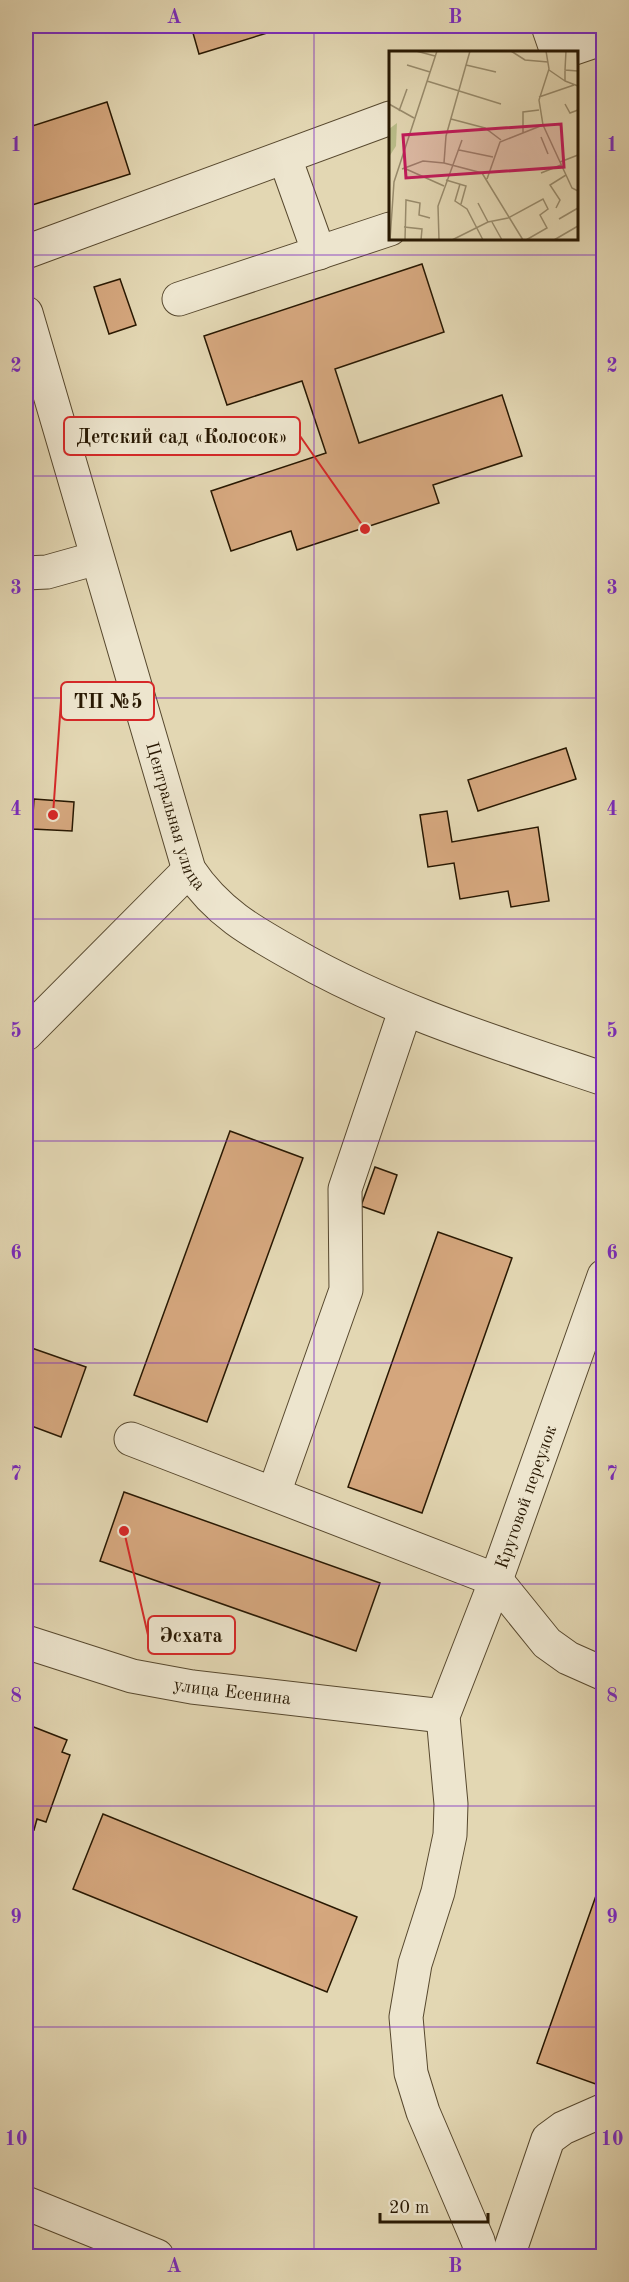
<svg xmlns="http://www.w3.org/2000/svg" width="629" height="2282" font-family="'Old Standard TT',serif">
	<style>
		.building { fill: #d5a77e; stroke: #281802; stroke-width: 1.5 }
		.lines { fill: none; stroke-linecap: round; stroke-linejoin: round }
		.minor-casing { stroke: #57482e; stroke-width: 35 }
		.minor { stroke: #ede5ce; stroke-width: 33 }
		.grid { fill: none; stroke: #7b2cbf; stroke-width: 1.5; stroke-opacity: 0.55 }
		.labels { text-anchor: middle; stroke-width: 5; stroke-linejoin: round; paint-order: stroke }
		.street-label { font-size: 18px; fill: #281802; stroke: #ede5ce }
		.inset-road { fill: none; stroke: #988b6c; stroke-width: 1.5 }
		.view { fill: #c2185b; fill-opacity: 0.15; stroke: #c2185b; stroke-width: 3 }
		.inset-edge { fill: none; stroke: #281802; stroke-width: 3 }
		.leader { fill: none; stroke: #d62828; stroke-width: 2 }
		.callout-dot { fill: #d62828; stroke: #ede5ce; stroke-width: 2 }
		.callout { fill: #ede5ce; stroke: #d62828; stroke-width: 2 }
		.callout-label { font-size: 20px; text-anchor: middle; font-weight: bold; fill: #281802 }
		.neatline { fill: none; stroke: #7b2cbf; stroke-width: 2 }
		.grid-label { font-size: 20px; text-anchor: middle; font-weight: bold; fill: #7b2cbf }
	</style>
	<rect width="100%" height="100%" fill="#e3d7b3"/>
	<filter id="stains"><feTurbulence type="fractalNoise" baseFrequency=".00333" numOctaves="4"/><feColorMatrix values="0 0 0 0 .2 0 0 0 0 .09 0 0 0 0 .02 0 0 0 .5 -.17"/></filter>
	<radialGradient id="worn" r=".72"><stop offset=".6" stop-color="#630" stop-opacity="0"/><stop offset="1" stop-color="#630" stop-opacity=".3"/></radialGradient>
	<path class="building" d="M191,26H276L277,30L199,54Z
		M107,102L130,174L26,207V128Z
		M422,264L444,332L335,369L359,443L502,395L522,456L433,485L439,503L297,550L291,531L231,551L211,491L326,453L302,381L227,405L204,336Z
		M120,279L136,325L109,334L94,287Z
		M566,748L576,779L478,811L468,780Z
		M34,799L74,802L72,831L32,829Z
		M447,811L452,842L538,827L549,901L511,907L508,891L460,899L454,863L428,867L420,815Z
		M230,1131L303,1158L207,1422L134,1395Z
		M375,1167L397,1175L384,1214L361,1206Z
		M438,1232L512,1258L422,1513L348,1487Z
		M26,1346L86,1367L61,1437L26,1424Z
		M124,1492L380,1583L356,1651L100,1561Z
		M26,1724L67,1740L62,1752L70,1755L46,1822L37,1819L34,1830L26,1827Z
		M103,1814L357,1917L327,1992L73,1889Z
		M604,1873V2087L537,2063Z"/>
	<g class="lines">
		<defs>
			<g id="minor">
				<path d="M548,26L557,52"/>
				<path d="M563,52L604,38"/>
				<path d="M285,158L319,253"/>
				<path d="M26,252L390,118"/>
				<path d="M179,299L390,229"/>
				<path id="s1" d="M26,313L189,870C217,912 251,931 294,955C392,1011 497,1043 604,1079"/>
				<path d="M26,573L47,572L97,558"/>
				<path d="M26,1034L189,870"/>
				<path d="M131,1439L496,1580L547,1643L568,1658L604,1674"/>
				<path d="M274,1493L346,1290L345,1189L405,1011"/>
				<path id="s2" d="M26,1642L132,1676L192,1687L443,1716"/>
				<path d="M26,2203L157,2256"/>
				<path id="s3" d="M482,2256L478,2241L423,2112L411,2073L406,2017L415,1964L438,1892L450,1835L451,1804L443,1716L496,1580L604,1276"/>
				<path d="M508,2256L548,2139L563,2128L604,2110"/>
			</g>
		</defs>
		<use href="#minor" class="minor-casing"/>
		<use href="#minor" class="minor"/>
	</g>
	<path class="grid" d="M314,26V2256M26,255H604M26,476H604M26,698H604M26,919H604M26,1141H604M26,1363H604M26,1584H604M26,1806H604M26,2027H604"/>
	<g class="labels">
		<g class="street-label">
			<text dy="6" stroke="none"><textPath href="#s1" startOffset="525">Центральная улица</textPath></text>
			<text dy="6" stroke="none"><textPath href="#s3" startOffset="794">Круговой переулок</textPath></text>
			<text dy="6" stroke="none"><textPath href="#s2" startOffset="213">улица Есенина</textPath></text>
		</g>
	</g>
	<g transform="translate(389 51)">
		<rect width="189" height="189" fill="#e3d7b3"/>
		<path d="M8,72L7,95L0,106V78Z" fill="#b9bd89"/>
		<path class="inset-road" d="M27,0L46,5M122,0L136,9L159,11M177,0L176,19L189,20M188,0L189,19M18,14L41,21M77,14L107,21M160,19L176,30M176,19V30L189,35M38,30L112,53M150,46L185,34M0,53L25,67M176,53L181,62L189,59M10,60L18,38M62,68L96,77L112,89M154,74L183,137L189,140M134,82V61L150,59M152,86L159,103M70,99L104,106M171,111L189,104M55,112L57,85L81,0M13,118L34,110L55,112L93,122L134,189M17,118L55,135M152,122L172,114M98,128L111,91L154,74L150,49L160,18L157,0M57,129L77,135L72,153M71,133L66,150L78,158L94,189M89,152L99,171M167,157L171,149L161,134L177,124M170,168L189,157M103,171L113,189M15,176L33,178L32,189M1,189L5,131L48,0M16,189L17,149L31,152L30,164L41,167M50,189L49,155L73,89M63,189L99,171L119,167L154,148L159,158L151,164L158,177L137,189M165,189L189,175"/>
		<path class="view" d="M172,73L175,116L17,127L14,84Z"/>
		<rect width="189" height="189" class="inset-edge"/>
	</g>
	<path class="leader" d="M365 529L300 436M53 815L61 701M124 1531L148 1635"/>
	<g class="callout-dot">
		<circle cx="365" cy="529" r="6"/>
		<circle cx="53" cy="815" r="6"/>
		<circle cx="124" cy="1531" r="6"/>
	</g>
	<g class="callout">
		<rect x="64" y="417" width="236" height="38" rx="6"/>
		<rect x="61" y="682" width="93" height="38" rx="6"/>
		<rect x="148" y="1616" width="87" height="38" rx="6"/>
	</g>
	<g class="callout-label">
		<text x="182" y="443">Детский сад «Колосок»</text>
		<text x="108" y="708">ТП №5</text>
		<text x="191" y="1642">Эсхата</text>
	</g>
	<rect width="629" height="2282" fill="none" stroke="#e3d7b3" stroke-width="66"/>
	<path d="M380 2213v9h108v-9" fill="none" stroke="#281802" stroke-width="3"/>
	<text x="389" y="2213" font-size="18" fill="#281802" stroke="#ede5ce" stroke-width="4.5" paint-order="stroke">20 m</text>
	<rect x="33" y="33" width="563" height="2216" class="neatline"/>
	<g class="grid-label">
		<text x="174" y="23">A</text>
		<text x="455" y="23">B</text>
		<text x="16" y="151">1</text>
		<text x="612" y="151">1</text>
		<text x="16" y="372">2</text>
		<text x="612" y="372">2</text>
		<text x="16" y="594">3</text>
		<text x="612" y="594">3</text>
		<text x="16" y="815">4</text>
		<text x="612" y="815">4</text>
		<text x="16" y="1037">5</text>
		<text x="612" y="1037">5</text>
		<text x="16" y="1259">6</text>
		<text x="612" y="1259">6</text>
		<text x="16" y="1480">7</text>
		<text x="612" y="1480">7</text>
		<text x="16" y="1702">8</text>
		<text x="612" y="1702">8</text>
		<text x="16" y="1923">9</text>
		<text x="612" y="1923">9</text>
		<text x="16" y="2145">10</text>
		<text x="612" y="2145">10</text>
		<text x="174" y="2272">A</text>
		<text x="455" y="2272">B</text>
	</g>
	<rect width="100%" height="100%" filter="url(#stains)"/>
	<rect width="100%" height="100%" fill="url(#worn)"/>
</svg>
